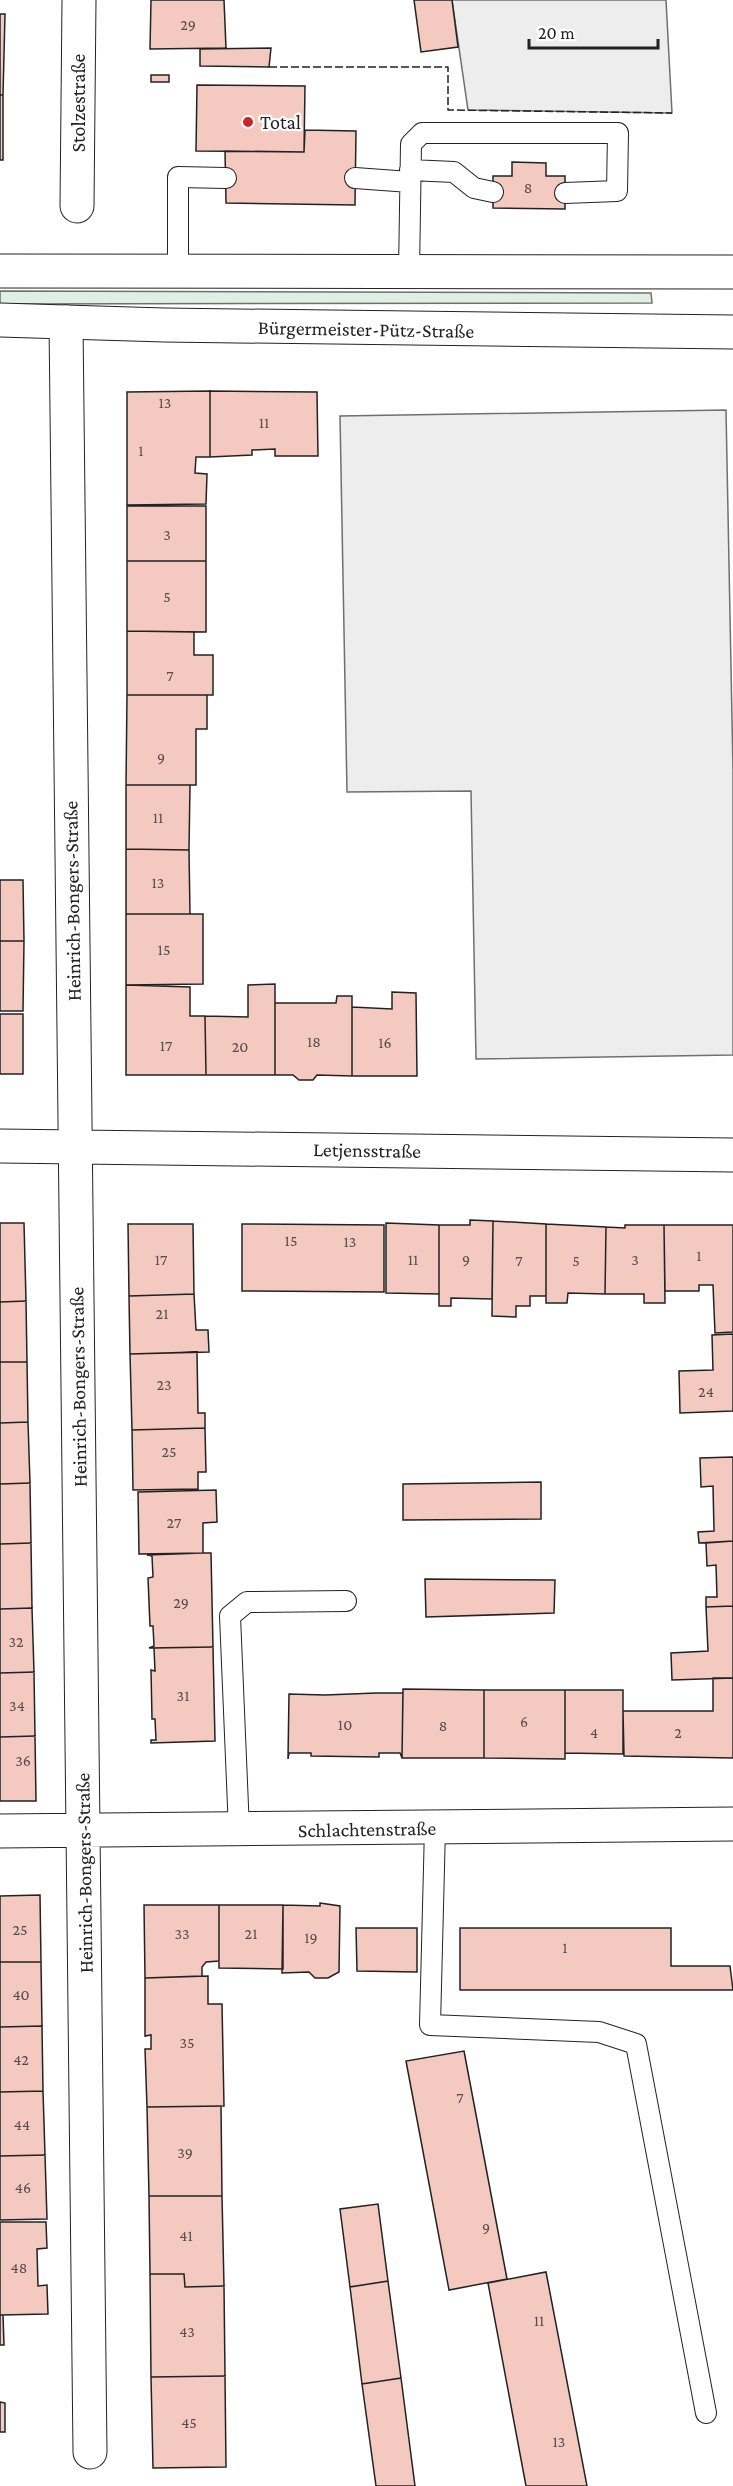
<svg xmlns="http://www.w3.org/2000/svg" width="733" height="2486" font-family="'Crimson Pro',serif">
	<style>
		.grass { fill: #e0efe3; stroke: #6f6f6f; stroke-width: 1.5 }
		.parking { fill: #ededed; stroke: #6f6f6f; stroke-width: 1.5 }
		.building { fill: #f3c9c0; stroke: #222; stroke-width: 1.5 }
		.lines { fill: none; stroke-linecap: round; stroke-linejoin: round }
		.service-casing { stroke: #222; stroke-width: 22 }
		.minor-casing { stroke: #222; stroke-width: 35 }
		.secondary-casing { stroke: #222; stroke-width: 35 }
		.service { stroke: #fff; stroke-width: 20 }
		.minor { stroke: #fff; stroke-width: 33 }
		.secondary { stroke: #fff; stroke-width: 33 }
		.fence { stroke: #222; stroke-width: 1.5; stroke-dasharray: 8 3; stroke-linecap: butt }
		.poi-dot { fill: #c62828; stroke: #fff; stroke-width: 2 }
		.labels { text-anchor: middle; stroke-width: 4.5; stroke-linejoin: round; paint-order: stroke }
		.number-label { font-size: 16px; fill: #564c4a }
		.street-label { font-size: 20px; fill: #222; stroke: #fff }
		.poi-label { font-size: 20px; fill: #222; stroke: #fff; text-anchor: start }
	</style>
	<rect width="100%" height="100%" fill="#fff"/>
	<path class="grass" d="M0,291L651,293L652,303L0,304Z"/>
	<path class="parking" d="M452,0H666L672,113L468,110Z
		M726,410L733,770V1055L476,1059L471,791L347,792L340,416Z"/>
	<path class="building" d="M151,0H224L226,48L150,49Z
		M414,0H452L458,47L421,52Z
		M0,14H5L3,95H0Z
		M271,48L269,67L200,66V49Z
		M151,75H169V82H151Z
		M197,85L305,86L304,152L196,151Z
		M0,95H3V160H0Z
		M305,130L356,131L355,205L226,203L225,151L304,152Z
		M512,162L546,163V176H565V209L493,208V176H512Z
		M210,391V457H196L195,473L207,474L206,504L127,505V392Z
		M210,391L317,392L318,456H275V449L252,450V455L210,457Z
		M127,506H206V561H127Z
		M127,561H206V632L127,631Z
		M127,631L194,632V655H213V695H127Z
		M127,695H207V729H196V785H126Z
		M126,785H190L189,850L126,849Z
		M126,849L189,850L190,914H126Z
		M0,880H23L24,941H0Z
		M126,914H203V984L126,985Z
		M0,941H24L23,1011H0Z
		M275,984V1075H206L205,1016L248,1017V985Z
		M126,985L190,987V1016H205L206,1075H126Z
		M392,992L416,993L417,1076H352V1007L392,1009Z
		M337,996H352V1076L317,1075L313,1080H299L293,1075H275V1003H336Z
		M0,1014H23V1074H0Z
		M470,1220L493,1221L492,1299L451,1298V1306H439V1225H470Z
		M493,1221L546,1224V1296H530V1306H516V1317L492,1316Z
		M0,1223H24L26,1301L0,1302Z
		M386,1223L439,1225V1294L386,1293Z
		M128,1224H193L194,1294L129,1296Z
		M242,1224L384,1225V1292L242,1291Z
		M546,1224L606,1227L605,1294L568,1293L567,1303H546Z
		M625,1225H664L665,1303H644V1294H605L606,1227L625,1228Z
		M664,1225H733V1332L715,1333L713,1285H699V1291H665Z
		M194,1294L196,1330H208L209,1352L130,1354L129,1296Z
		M26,1301L27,1362H0V1302Z
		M733,1334V1411L680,1413L679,1371L713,1370L712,1335Z
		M197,1352L198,1413H205V1428L132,1430L130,1354Z
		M0,1362H27L28,1422L0,1423Z
		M28,1422L30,1483L0,1484V1423Z
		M205,1428L206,1472H198V1489L133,1490L132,1430Z
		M733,1457V1541L699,1543L698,1532L714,1531L713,1486L701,1487L700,1458Z
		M541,1482V1519L403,1520V1484Z
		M30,1483L31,1543L0,1544V1484Z
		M216,1490L217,1522L203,1523V1553L139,1554L138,1492Z
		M733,1541V1606L706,1607V1597H717L716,1565L707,1566L706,1543Z
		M31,1543L32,1608L0,1609V1544Z
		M203,1553H211L213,1647L149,1648L154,1646L153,1626H150L148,1578L153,1577L152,1556L147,1555Z
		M425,1579L555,1580L554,1613L426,1617Z
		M733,1606V1678L672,1680L671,1653L708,1651L706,1607Z
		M32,1608L34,1672L0,1673V1609Z
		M213,1647L215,1741L151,1743V1740H156L155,1719H152L151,1670L155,1671L154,1648Z
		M34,1672L35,1736L0,1737V1673Z
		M713,1678H733V1758L624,1756L623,1711H713Z
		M403,1689L484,1690V1758H402Z
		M484,1690H565V1759L484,1758Z
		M565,1690H623V1754L565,1753Z
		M376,1693H403L402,1758L400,1753H379V1757L311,1756V1753H289L288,1759L289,1694L325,1695Z
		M35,1736L36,1801H0V1737Z
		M40,1895L41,1962H0V1896Z
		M320,1903L340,1906L339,1972L328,1978H315L309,1972L282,1973L283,1905L320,1906Z
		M144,1905H219V1961L206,1962L202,1967V1976L145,1978Z
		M219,1905H283V1969L219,1968Z
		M356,1928H417V1972L357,1971Z
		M460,1928H671V1966H730L733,1990H460Z
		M0,1962H41L42,2026L0,2027Z
		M208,1976V2004H222L224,2106L147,2107L145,2049H151V2035L145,2036V1978Z
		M42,2026L43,2091L0,2092V2027Z
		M464,2051L507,2279L449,2290L406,2061Z
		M43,2091L45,2155L0,2156V2092Z
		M221,2106L222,2196H149L147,2107Z
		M45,2155L47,2219L0,2220V2156Z
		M149,2196H222L224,2286L185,2287L184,2274H150Z
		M378,2204L388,2281L350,2287L340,2209Z
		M0,2222H46L47,2248L37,2249L38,2286L47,2285L48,2314L0,2315Z
		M546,2272L587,2486H526L488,2283Z
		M150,2274H184L185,2287L224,2286L225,2376L151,2377Z
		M388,2281L401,2378L362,2384L350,2287Z
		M0,2315H3L4,2345H0Z
		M225,2376L226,2467L153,2468L151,2377Z
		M401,2378L415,2486H376L362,2384Z
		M0,2402L5,2403V2432H0Z"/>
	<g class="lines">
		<defs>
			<path id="service" d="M410,170L454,172L474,188L493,192
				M355,178L410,182
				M178,271V177L226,178
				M409,273L411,144L422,133H618L617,191L565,193
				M435,1828L430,2025L599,2032L636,2044L706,2413
				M239,1830L230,1616L247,1602L346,1601"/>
			<path id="minor" d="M77,206L79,0
				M66,322L90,2452
				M0,1146L733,1155
				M0,1831L733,1824"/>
			<path id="secondary" d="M0,271L733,272
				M0,320L164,325L733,332"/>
		</defs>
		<use href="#service" class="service-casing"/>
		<use href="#minor" class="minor-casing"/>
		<use href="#secondary" class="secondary-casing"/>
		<use href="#service" class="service"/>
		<use href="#minor" class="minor"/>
		<use href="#secondary" class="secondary"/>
		<path class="fence" d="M269,67H448V110L672,113"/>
	</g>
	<circle class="poi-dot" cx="248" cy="122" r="6"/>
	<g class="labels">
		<g class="number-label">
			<text x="188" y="30">29</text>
			<text x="528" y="193">8</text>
			<text x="165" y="408">13</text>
			<text x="264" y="428">11</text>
			<text x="141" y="456">1</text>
			<text x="167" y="540">3</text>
			<text x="167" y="602">5</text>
			<text x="170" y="681">7</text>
			<text x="161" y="763">9</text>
			<text x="158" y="823">11</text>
			<text x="158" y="888">13</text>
			<text x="164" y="955">15</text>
			<text x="314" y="1047">18</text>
			<text x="385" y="1048">16</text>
			<text x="166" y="1051">17</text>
			<text x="240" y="1052">20</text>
			<text x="291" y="1246">15</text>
			<text x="350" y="1247">13</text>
			<text x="699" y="1261">1</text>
			<text x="161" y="1265">17</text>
			<text x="413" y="1265">11</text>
			<text x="466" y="1265">9</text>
			<text x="635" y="1265">3</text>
			<text x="519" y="1266">7</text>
			<text x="576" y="1266">5</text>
			<text x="162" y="1319">21</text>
			<text x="164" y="1390">23</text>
			<text x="706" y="1397">24</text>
			<text x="169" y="1457">25</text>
			<text x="174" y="1528">27</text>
			<text x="181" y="1608">29</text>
			<text x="16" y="1647">32</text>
			<text x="183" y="1701">31</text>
			<text x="17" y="1711">34</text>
			<text x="524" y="1727">6</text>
			<text x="345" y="1730">10</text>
			<text x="443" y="1731">8</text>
			<text x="594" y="1738">4</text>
			<text x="678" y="1738">2</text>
			<text x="23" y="1766">36</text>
			<text x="20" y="1935">25</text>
			<text x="182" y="1939">33</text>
			<text x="251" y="1939">21</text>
			<text x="311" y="1943">19</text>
			<text x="565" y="1953">1</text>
			<text x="21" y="2000">40</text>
			<text x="187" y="2048">35</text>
			<text x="21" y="2065">42</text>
			<text x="460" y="2103">7</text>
			<text x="22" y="2130">44</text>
			<text x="185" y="2158">39</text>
			<text x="23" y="2193">46</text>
			<text x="486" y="2233">9</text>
			<text x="186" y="2241">41</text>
			<text x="19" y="2273">48</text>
			<text x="539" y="2326">11</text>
			<text x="187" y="2337">43</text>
			<text x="189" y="2428">45</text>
			<text x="559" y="2447">13</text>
		</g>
		<g class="street-label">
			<text transform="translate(78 103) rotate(-90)" y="7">Stolzestraße</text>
			<text transform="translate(366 329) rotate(1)" y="7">Bürgermeister-Pütz-Straße</text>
			<text transform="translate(72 901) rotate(-91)" y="7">Heinrich-Bongers-Straße</text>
			<text transform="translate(367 1150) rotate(1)" y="7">Letjensstraße</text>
			<text transform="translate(78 1387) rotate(-91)" y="7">Heinrich-Bongers-Straße</text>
			<text transform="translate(367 1829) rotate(-1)" y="7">Schlachtenstraße</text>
			<text transform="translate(84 1873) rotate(-91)" y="7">Heinrich-Bongers-Straße</text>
		</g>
		<g class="poi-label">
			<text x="260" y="129">Total</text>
		</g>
	</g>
	<path d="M529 39v9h129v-9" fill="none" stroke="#222222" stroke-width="3"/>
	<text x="538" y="39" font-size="18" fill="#222222" stroke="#ffffff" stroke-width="4.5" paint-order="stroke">20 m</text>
</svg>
